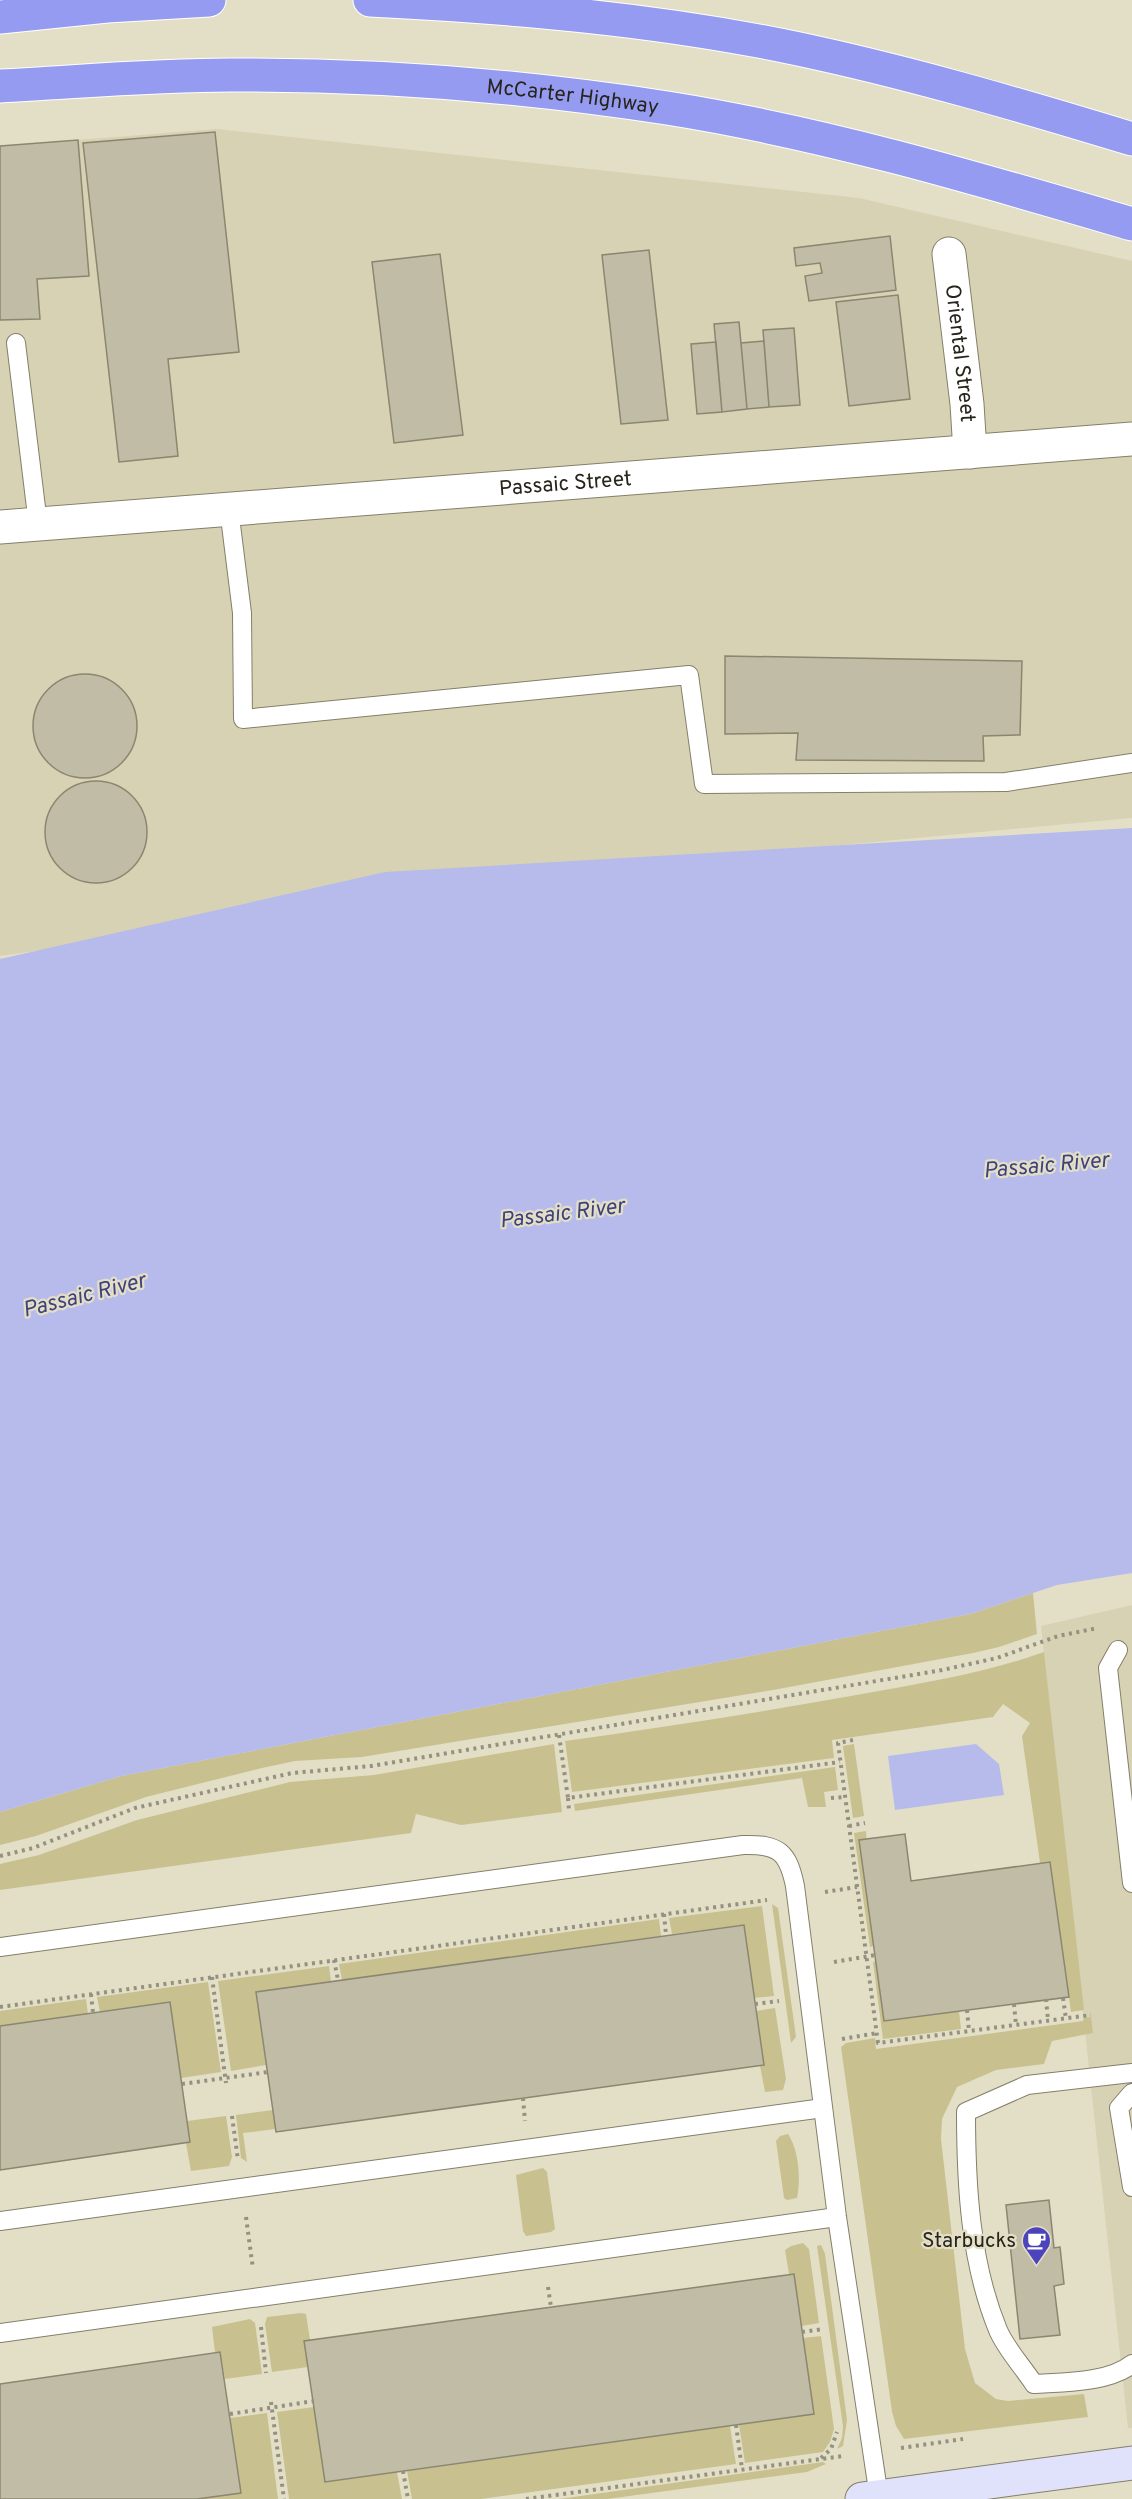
<svg xmlns="http://www.w3.org/2000/svg" width="1132" height="2499" font-family="Overpass,sans-serif">
	<style>
		.built { fill: #d8d2b4 }
		.green { fill: #c9c090 }
		.water { fill: #b6bbeb }
		.building { fill: #c1bca5; stroke: #8a8670; stroke-width: 1.5 }
		.lines { fill: none; stroke-linecap: round; stroke-linejoin: round }
		.service-casing { stroke: #837f69; stroke-width: 20 }
		.minor-casing { stroke: #837f69; stroke-width: 35 }
		.secondary-casing { stroke: #837f69; stroke-width: 35 }
		.motorway-casing { stroke: #fff; stroke-width: 35 }
		.path { stroke: #959180; stroke-width: 4; stroke-dasharray: 3 4.5; stroke-linecap: butt }
		.service { stroke: #fff; stroke-width: 18 }
		.minor { stroke: #fff; stroke-width: 33 }
		.secondary { stroke: #e0e1fb; stroke-width: 33 }
		.motorway { stroke: #969bf2; stroke-width: 33 }
		.labels { text-anchor: middle; stroke-width: 4.5; stroke-linejoin: round; paint-order: stroke }
		.street-label { font-size: 21px; fill: #26241b; stroke: #e3dfc7 }
		.poi-label { font-size: 21px; fill: #26241b; stroke: #e3dfc7; text-anchor: end }
		.water-label { font-size: 22px; font-style: italic; fill: #3f407c; stroke: #e3dfc7 }
	</style>
	<rect width="100%" height="100%" fill="#e3dfc7"/>
	<path class="built" d="M217,129L859,198L1132,261V818L670,861L0,956V146Z
		M1132,1605V2428H1128L1041,1626Z"/>
	<path class="green" d="M1033,1593L1037,1634L999,1647L973,1653L773,1690L362,1757L295,1761L262,1768L146,1797L36,1836L0,1845V1812L121,1776L970,1614Z
		M1044,1652L1084,2010L1071,2012L1050,1863H1040L1022,1736L1030,1723L1003,1704L993,1717L832,1740L834,1758L572,1792L565,1741C665,1727 763,1712 862,1694C923,1683 985,1673 1044,1652Z
		M554,1744L562,1812L461,1825L416,1814L411,1833L0,1890V1864L39,1855L137,1820L290,1782L374,1775Z
		M854,1744L864,1816L853,1818L843,1746Z
		M835,1767L838,1790L824,1792L826,1807H808L802,1778L575,1811L574,1804Z
		M866,1831L874,1946L870,1947L854,1833Z
		M772,1904L778,1908L796,2037L791,2043Z
		M762,1906L774,1996L754,1998L744,1925L672,1934L669,1918Z
		M659,1919L661,1936L342,1980L339,1964Z
		M876,1961L884,2021L959,2011L961,2029L883,2039L873,1962Z
		M329,1966L331,1981L256,1992L266,2065L231,2071L218,1981Z
		M208,1982L221,2072L181,2078L170,2003L100,2012L97,1997Z
		M86,1999L88,2014L0,2026V2011Z
		M775,2008L786,2079L783,2090L765,2092L760,2066L764,2065L756,2011Z
		M1091,2017L1093,2033L1052,2041L1044,2064L996,2070L957,2087L942,2119L941,2139L965,2349L975,2383L996,2399L1008,2401L1084,2394L1088,2417L904,2439L896,2426L892,2412L841,2047L846,2043L875,2038L876,2049L1083,2021L1084,2018Z
		M273,2110L275,2129L243,2133L247,2162L241,2158L236,2115Z
		M226,2116L232,2157L229,2166L191,2171L186,2143L190,2142L187,2121Z
		M788,2134C799,2150 801,2180 797,2198L787,2200L784,2198L776,2141L780,2136Z
		M543,2168L547,2172L555,2229L551,2232L526,2236L523,2231L516,2175Z
		M803,2243L809,2249L819,2323L802,2326L794,2274H789L785,2250L791,2246Z
		M821,2245L825,2254L847,2420L843,2446L837,2449L842,2438L843,2426L817,2246Z
		M301,2313L306,2314L310,2340L308,2367L272,2372L265,2324L267,2317Z
		M250,2319L255,2323L262,2374L225,2379L220,2353H215L212,2327Z
		M821,2336L834,2429L830,2442L823,2452L745,2463L739,2425L814,2414L803,2338Z
		M314,2407L325,2482L397,2472L402,2499H289L277,2412Z
		M267,2413L278,2499H197L241,2493L230,2418Z
		M730,2426L736,2464L481,2499H412L407,2471Z
		M823,2462L826,2464L807,2472L607,2499H559Z"/>
	<path class="water" d="M1132,828V1573L1057,1585L970,1614L121,1776L0,1812V959L385,872Z
		M976,1744L999,1764L1004,1795L895,1810L888,1756Z"/>
	<path class="building" d="M215,132L239,352L168,359L178,456L119,462L83,143Z
		M78,140L89,276L37,279L40,319L0,320V146Z
		M890,236L896,290L809,301L805,276L822,273L820,263L796,266L794,248Z
		M649,250L668,420L621,424L602,255Z
		M440,254L463,435L394,443L372,262Z
		M898,295L910,399L849,406L836,302Z
		M739,322L747,409L722,412L714,324Z
		M794,328L800,405L769,407L763,330Z
		M764,341L769,407L747,409L741,343Z
		M716,342L722,412L697,414L691,344Z
		M725,656L1022,661L1020,735L983,736L984,761L796,760L798,733L725,734Z
		M33 726a52 52 0 1 1 104 0a52 52 0 1 1-104 0Z
		M45 832a51 51 0 1 1 102 0a51 51 0 1 1-102 0Z
		M905,1834L911,1881L1050,1862L1069,1997L884,2021L859,1840Z
		M744,1925L764,2065L276,2132L256,1992Z
		M170,2002L190,2142L0,2170V2026Z
		M1049,2200L1054,2248L1060,2247L1064,2284L1054,2286L1060,2335L1020,2339L1006,2205Z
		M794,2274L814,2414L325,2482L304,2341Z
		M220,2352L241,2493L197,2499H0V2384Z"/>
	<g class="lines">
		<defs>
			<path id="service" d="M16,343L38,524
				M229,509L242,613L243,719L689,675L704,784L1006,782L1132,763
				M1118,1650L1108,1668L1132,1883
				M0,1947L743,1845C779,1844 788,1852 795,1886L837,2217L879,2497
				M1132,2073L1027,2085L966,2112C966,2185 970,2262 998,2330C1006,2349 1023,2367 1034,2384C1063,2382 1108,2383 1132,2364
				M1132,2093L1119,2108L1132,2187
				M0,2221L823,2108
				M0,2333L837,2217"/>
			<g id="minor">
				<path id="s1" d="M949,254L967,404L970,452"/>
				<path id="s2" d="M0,527L1132,439"/>
			</g>
			<path id="secondary" d="M862,2499L1132,2463"/>
			<g id="motorway">
				<path d="M370,0C511,7 655,19 794,48C908,72 1020,105 1132,139"/>
				<path d="M0,17L107,6L209,0"/>
				<path id="s3" d="M0,86C77,82 153,75 231,75C376,74 524,86 667,108C825,133 979,179 1132,224"/>
			</g>
		</defs>
		<use href="#service" class="service-casing"/>
		<use href="#minor" class="minor-casing"/>
		<use href="#secondary" class="secondary-casing"/>
		<use href="#motorway" class="motorway-casing"/>
		<path class="path" d="M559,1735L568,1798L840,1762
			M853,1740L838,1743L878,2043L1091,2015
			M568,1798L569,1811
			M831,1798L845,1797
			M849,1826L865,1823
			M0,1856L33,1848L135,1808L292,1773L371,1766L942,1670L997,1658L1058,1636L1098,1628
			M825,1892L857,1887
			M664,1914L666,1935
			M334,1960L338,1980
			M834,1962L875,1955
			M212,1977L226,2083
			M91,1994L93,2013
			M1063,1998L1066,2019
			M1046,1999L1048,2020
			M755,2004L779,2001
			M1014,2004L1016,2025
			M0,2007L767,1900
			M967,2010L969,2031
			M842,2039L877,2033
			M182,2084L268,2072
			M523,2098L525,2121
			M232,2116L238,2160
			M246,2217L253,2269
			M548,2287L551,2307
			M261,2327L266,2373
			M802,2332L824,2329
			M271,2402L284,2499
			M230,2414L314,2401
			M736,2425L742,2469
			M901,2448L963,2439
			M821,2458L831,2449L837,2432
			M403,2471L408,2499
			M526,2499L843,2456"/>
		<use href="#service" class="service"/>
		<use href="#minor" class="minor"/>
		<use href="#secondary" class="secondary"/>
		<use href="#motorway" class="motorway"/>
	</g>
	<defs>
		<symbol id="cafe-pin" viewBox="-11 -11 22 30"><path d="M0 17L-7.5 6A9.5 9.5 0 1 1 7.5 6Z" fill="#4c44ba" stroke="#e3dfc7"/><path d="M-5.5-4.5H6V0H3Q3 3.5 0 3.5H-2.5Q-5.5 3.5-5.5 0ZM3-3.2v2h1.7v-2ZM-6 4.5H4V6H-6Z" fill="#fff"/></symbol>
	</defs>
	<g fill-rule="evenodd">
		<use href="#cafe-pin" x="1020" y="2224" width="33" height="45"/>
	</g>
	<g class="labels">
		<g class="street-label">
			<text dy="7" stroke="none"><textPath href="#s3" startOffset="574">McCarter Highway</textPath></text>
			<text dy="7" stroke="none"><textPath href="#s1" startOffset="100">Oriental Street</textPath></text>
			<text dy="7" stroke="none"><textPath href="#s2" startOffset="567">Passaic Street</textPath></text>
		</g>
		<g class="poi-label">
			<text x="1016" y="2247">Starbucks</text>
		</g>
		<g class="water-label">
			<text transform="translate(1046 1164) rotate(-5)" y="8">Passaic River</text>
			<text transform="translate(562 1212) rotate(-7)" y="8">Passaic River</text>
			<text transform="translate(84 1294) rotate(-14)" y="8">Passaic River</text>
		</g>
	</g>
</svg>
